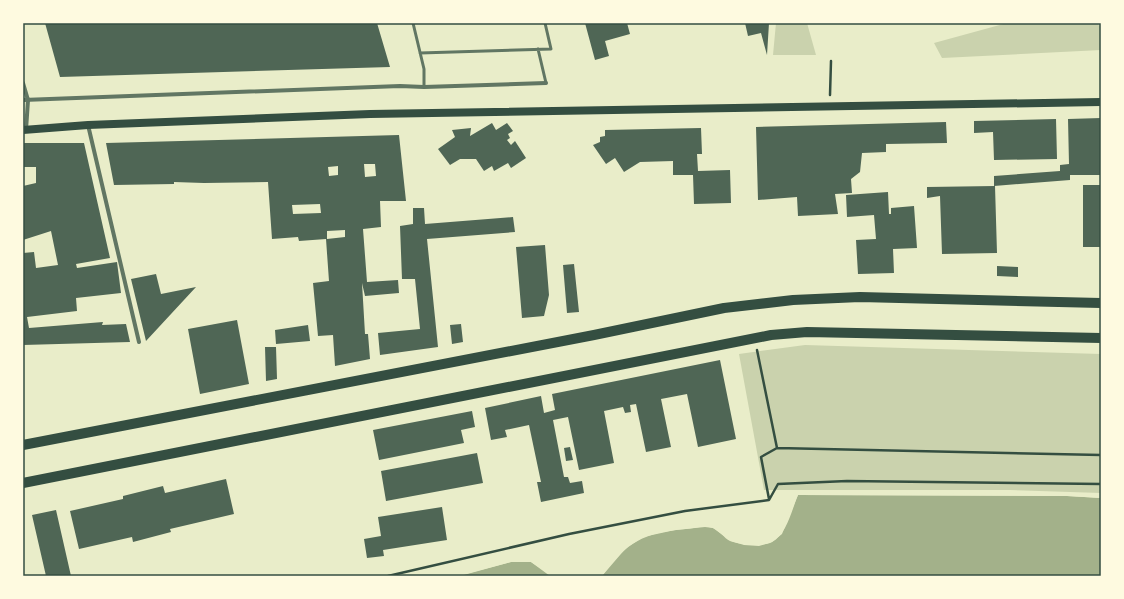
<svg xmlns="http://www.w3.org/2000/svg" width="1124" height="599" font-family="Karla,sans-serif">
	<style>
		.green { fill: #cad2ad }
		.water { fill: #a3b18a }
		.pier { fill: #e9edc9 }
		.building { fill: #4f6655; fill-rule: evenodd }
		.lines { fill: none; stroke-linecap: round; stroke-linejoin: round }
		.path { stroke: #344e41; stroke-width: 2.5 }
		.service { stroke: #617663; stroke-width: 3 }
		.minor { stroke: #617663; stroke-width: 4 }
		.secondary { stroke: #344e41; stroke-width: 8 }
		.primary { stroke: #344e41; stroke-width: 10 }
		.neatline { fill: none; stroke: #344e41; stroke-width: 1.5 }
	</style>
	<rect width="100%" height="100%" fill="#e9edc9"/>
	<path class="green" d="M776,23H807L816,55H773Z
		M1007,23H1097L1101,28V50L942,58L934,43Z
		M805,345L1101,354V493L1010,490H764L739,354Z"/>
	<path class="water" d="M798,495L1067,496L1101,498V576H602C628,541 643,533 686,529C694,528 705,525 713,528C720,531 724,538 730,541C740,545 763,547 772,542C787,534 792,509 798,495Z
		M511,562H531L550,576H460Z"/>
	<path class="pier" d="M798,493L1067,494L1101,496V498L1067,496L798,495L782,534L772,542L759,546L744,545L731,541L713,528L705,527L675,530L643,537L626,548L602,576H600L624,547L642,535L675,528L705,525L714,526L731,539L744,543L759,544L771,540L780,532Z
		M511,560H532L547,569L552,576L531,562H511L458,576L459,574Z"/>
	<path class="building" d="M45,23H377L390,67L60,77Z
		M585,23H627L630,34L605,41L609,56L595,60Z
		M745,23H769L767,55L761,33L748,36Z
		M1101,118V175H1070V180L994,186V176L1060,171V165L1069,164L1068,119Z
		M1056,119L1057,159L994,160L993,132L974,133V121Z
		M946,122L947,143L886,144V152L862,153L860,172L851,179L852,193L835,194L838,214L798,216L797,197L758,200L756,127Z
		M492,123L496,130L507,123L513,131L508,134L510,138L507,140L511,145L515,141L526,158L511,168L508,163L494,171L492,166L484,171L476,159H460L450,165L438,149L455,137L452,130L471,128L470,136Z
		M701,128L702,154H697L698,171L730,170L731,203L694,204L693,175H673V161L640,162L624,172L615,158L606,164L593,145L600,142V137L605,136V130Z
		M399,135L406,201H380L381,227L363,229L367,282L398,280L399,293L365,296L362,283L365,334H368L370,359L335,366L333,335L318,336L313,283L329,281L326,239L299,241L298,237L272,239L268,182L204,183L174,182V184L114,185L106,143ZM364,164H375L376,176L365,177ZM338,166V175L329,176L328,167ZM320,204L321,213L293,214L292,205ZM345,230V237L327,239V231Z
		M23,143H84L110,258L76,264L77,268L117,262L121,293L76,298L77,311L27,317L29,328L103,322L102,325L126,324L130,342L23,345V253L34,252L36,268L58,265L51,231L23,240V186L36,183V167H23Z
		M1083,185H1101V247H1083Z
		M995,186L997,253L942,254L940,196L927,198V187Z
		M888,192L889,214H891V208L914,206L917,248L893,249L894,273L858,274L856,240L876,239L874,215L847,217L846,195Z
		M413,208H424L425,224L513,217L515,232L427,239L438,347L380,355L378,333L420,329L415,279H402L400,226L413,224Z
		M545,245L549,295L544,316L522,318L516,247Z
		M574,264L579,312L567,313L563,265Z
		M997,266L1018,267V277L997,276Z
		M156,274L161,294L196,287L146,341L131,279Z
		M237,320L249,384L200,394L188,329Z
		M461,324L463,342L452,344L450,325Z
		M308,325L310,341L276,344L275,330Z
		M265,347H276L277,379L266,381Z
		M720,360L736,439L698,447L687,394L661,399L671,447L646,452L636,404L630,405L631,412L625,413L623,407L604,411L614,463L579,470L568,417L553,420L564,477H568L570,483L582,481L584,493L541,502L537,482H541L529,425L505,430L507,437L491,440L485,408L541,396L544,413L555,410L552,394Z
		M472,411L475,427L461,430L464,443L379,460L373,430Z
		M570,447L573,460L566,461L564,448Z
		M477,453L483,483L386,501L381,471Z
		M226,479L234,514L170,529L171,532L133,542L132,537L79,549L70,511L123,499V496L163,486L165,493Z
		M442,507L447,540L383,550L384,556L367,558L364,539L381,536L378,517Z
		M56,510L71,576H46L32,515Z"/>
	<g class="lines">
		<path class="path" d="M830,95L831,61
			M757,350L777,448L1101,455
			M769,499L761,457L777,448
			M769,500L778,484L847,481L1101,484
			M388,576L569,534L685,511L769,500"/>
		<path class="service" d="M413,23L424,69V87
			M538,49L546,83
			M420,53L551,49L545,23"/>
		<path class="minor" d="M23,83L28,100L26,130
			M23,100L400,86L424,87L546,83
			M88,125L139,342"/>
		<path class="secondary" d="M23,130L88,125L370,114L1101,102"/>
		<path class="primary" d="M23,445L594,335L724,308L793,300L860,297L1101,303
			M23,483L771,335L807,332L1101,338"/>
	</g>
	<rect width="1124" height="599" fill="none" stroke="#fefae0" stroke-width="48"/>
	<rect x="24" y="24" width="1076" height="551" class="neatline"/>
</svg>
